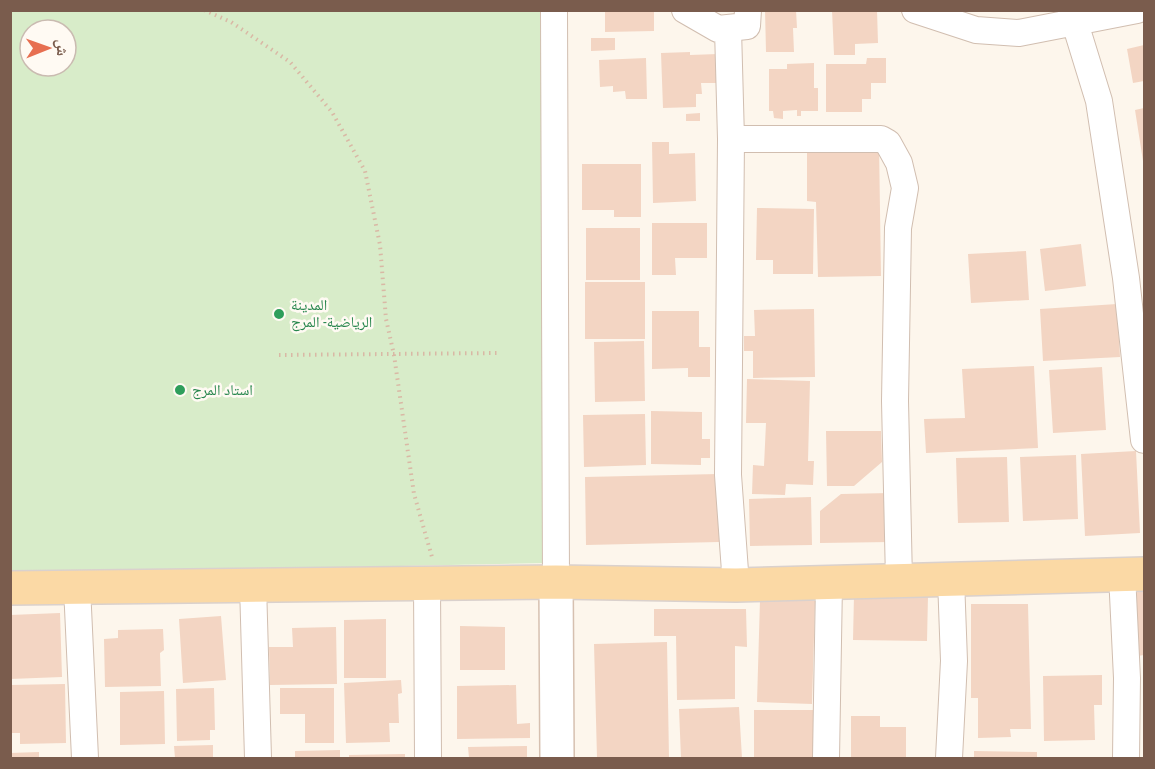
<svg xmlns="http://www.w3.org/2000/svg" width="1155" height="769" font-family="'Roboto Condensed','Noto Naskh Arabic',sans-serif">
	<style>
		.green { fill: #d8ecc9; fill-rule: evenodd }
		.building { fill: #f3d5c3 }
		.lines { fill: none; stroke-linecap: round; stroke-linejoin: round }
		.minor-casing { stroke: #d1beb0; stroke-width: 28 }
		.secondary-casing { stroke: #d6c0b0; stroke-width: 36 }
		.primary-casing { stroke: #dad1cd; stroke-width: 36 }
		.path { stroke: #d9b8a5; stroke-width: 4; stroke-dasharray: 1.5 4.5; stroke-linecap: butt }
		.minor { stroke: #fff; stroke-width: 26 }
		.secondary { stroke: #fff; stroke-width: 33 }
		.primary { stroke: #fbd9a5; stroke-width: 33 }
		.leisure-dot { fill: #2e9e5b; stroke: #fffaf3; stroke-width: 2 }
		.labels { text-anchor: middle; stroke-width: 5; stroke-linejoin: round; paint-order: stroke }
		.leisure-label { font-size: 15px; fill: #27864d; stroke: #fffaf3; text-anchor: start }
	</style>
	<rect width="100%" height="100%" fill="#fdf6ec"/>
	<path class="green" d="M10,11H547L548,563L11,574ZM30,30H66V66H30Z"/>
	<path class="building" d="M605,10H654V31L605,32Z
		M765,10H796L797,28H793L794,52H766Z
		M832,10H877L878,43L855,44V55H834Z
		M591,38H615V50L591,51Z
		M1144,45V81L1133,83L1127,49Z
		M690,52V55L718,54L719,83H701L702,94H696V107L663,108L661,53Z
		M646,58L647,99H626L625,91L613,92V86L600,87L599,60Z
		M867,58H886V83H871V99H862V112H826V64H866Z
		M814,63V88H818V111H801V116H797V110L783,111V119L774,118L773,111H769V69H787V64Z
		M1144,108V161H1143L1135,110Z
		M700,113V121H686V114Z
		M652,142H669V154L695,153L696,201L653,203Z
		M807,143H879L881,276L818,277L816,202L807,201Z
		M582,164H641V217H614V210H582Z
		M757,208L814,209L813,274H773V260H756Z
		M652,223H707V258H675L676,275H652Z
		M586,228H640V280H586Z
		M1081,244L1086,286L1045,291L1040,249Z
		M1026,251L1029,300L971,303L968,254Z
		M585,282H645V339H585Z
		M1117,304L1120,357L1043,361L1040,309Z
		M814,309L815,377L753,378V351H744V336H755L754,310Z
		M652,311H699V347H710V377H688V368L652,369Z
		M644,341L645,401L595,402L594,342Z
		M1034,366L1038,448L926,453L924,419L965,418L962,369Z
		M1102,367L1106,430L1053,433L1049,370Z
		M747,379L810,381L808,461H814L813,485L786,484L785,495L752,494L753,465L764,466L766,423H746Z
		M651,411L702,412V439H710V458H701V465L651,464Z
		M645,414L646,465L584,467L583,415Z
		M826,431H881L882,462L854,486H827Z
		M1136,451L1140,533L1085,536L1081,454Z
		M1076,455L1078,519L1023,521L1020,457Z
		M1007,457L1009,522L958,523L956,458Z
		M718,474L719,542L586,545L585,477Z
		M890,493L891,542L820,543V511L841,494Z
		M811,497L812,545L750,546L749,499Z
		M1136,589H1144V655L1138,656Z
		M854,595L928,596L927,641L853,640Z
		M760,600L815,601L812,704L757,702Z
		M971,604H1028L1031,729H1010L1011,737L978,738V698H971Z
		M654,609H746L747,647L735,646V699L677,700L676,636H654Z
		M60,613L62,677L10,679V615Z
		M221,616L226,680L183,683L179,619Z
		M386,619V678H344V620Z
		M460,626L505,627V670H460Z
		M336,627L337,684L270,685L269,647H293L292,628Z
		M163,629L164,650L160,653L161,686L105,687L104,639L118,638V630Z
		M667,642L669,758H597L594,644Z
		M1102,675V705H1094L1095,740L1044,741L1043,676Z
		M401,680L402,693L398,694L399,723H389L390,742L346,743L344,683Z
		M65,684L66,743L20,744V733H10V685Z
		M516,685L517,724L530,723V738L457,739V686Z
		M214,688L215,730H210V740L177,741L176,689Z
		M280,688H334V743H305V714H280Z
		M164,691L165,744L120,745V692Z
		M739,707L742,758H681L679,709Z
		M754,710H813V758H754Z
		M851,716H880V727H906V758H851Z
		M213,745V758H175L174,746Z
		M527,746V758H469L468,747Z
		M340,750V758H295V751Z
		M974,751L1037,752V758H974Z
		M39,752V758H10V753Z
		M405,754V758H349V755Z"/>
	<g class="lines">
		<defs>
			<path id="minor" d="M554,10L556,582
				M685,10L718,29L747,26L748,10
				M915,10L976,30L1019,33L1137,10
				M1071,10L1099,101L1126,278L1144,440
				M728,29L731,139L728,475L736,585
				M731,139H881L888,143L899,163L905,188L898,228L895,401L899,580
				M1122,574L1127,678L1126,758
				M427,584L428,758
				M253,585L258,758
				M77,587L85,758
				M826,758L829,583
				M949,758L954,661L951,579"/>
			<path id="secondary" d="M556,582L557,758"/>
			<path id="primary" d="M10,588L556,582L736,585L1144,574"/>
		</defs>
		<use href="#minor" class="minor-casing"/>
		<use href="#secondary" class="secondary-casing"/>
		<use href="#primary" class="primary-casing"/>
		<path class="path" d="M204,10L231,22L290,62L332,112L365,171L380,245L386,319L394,355L414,494L432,557
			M279,355L499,353"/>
		<use href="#minor" class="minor"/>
		<use href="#secondary" class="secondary"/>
		<use href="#primary" class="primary"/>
	</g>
	<g class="leisure-dot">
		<circle cx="279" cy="314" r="6"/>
		<circle cx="180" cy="390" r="6"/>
	</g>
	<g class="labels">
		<g class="leisure-label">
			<text x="291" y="310">المدينة<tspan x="291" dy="17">الرياضية- المرج</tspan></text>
			<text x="192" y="395">استاد المرج</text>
		</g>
	</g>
	<rect width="1155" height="769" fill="none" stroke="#7a5c4d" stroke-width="24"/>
	<g transform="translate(48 48) rotate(89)"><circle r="28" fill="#fffaf3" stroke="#cabbb1" stroke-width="1.5"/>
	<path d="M0-4.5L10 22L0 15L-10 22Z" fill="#e76f51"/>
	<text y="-9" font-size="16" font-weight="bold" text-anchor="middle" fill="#7a5c4d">ش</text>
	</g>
</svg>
